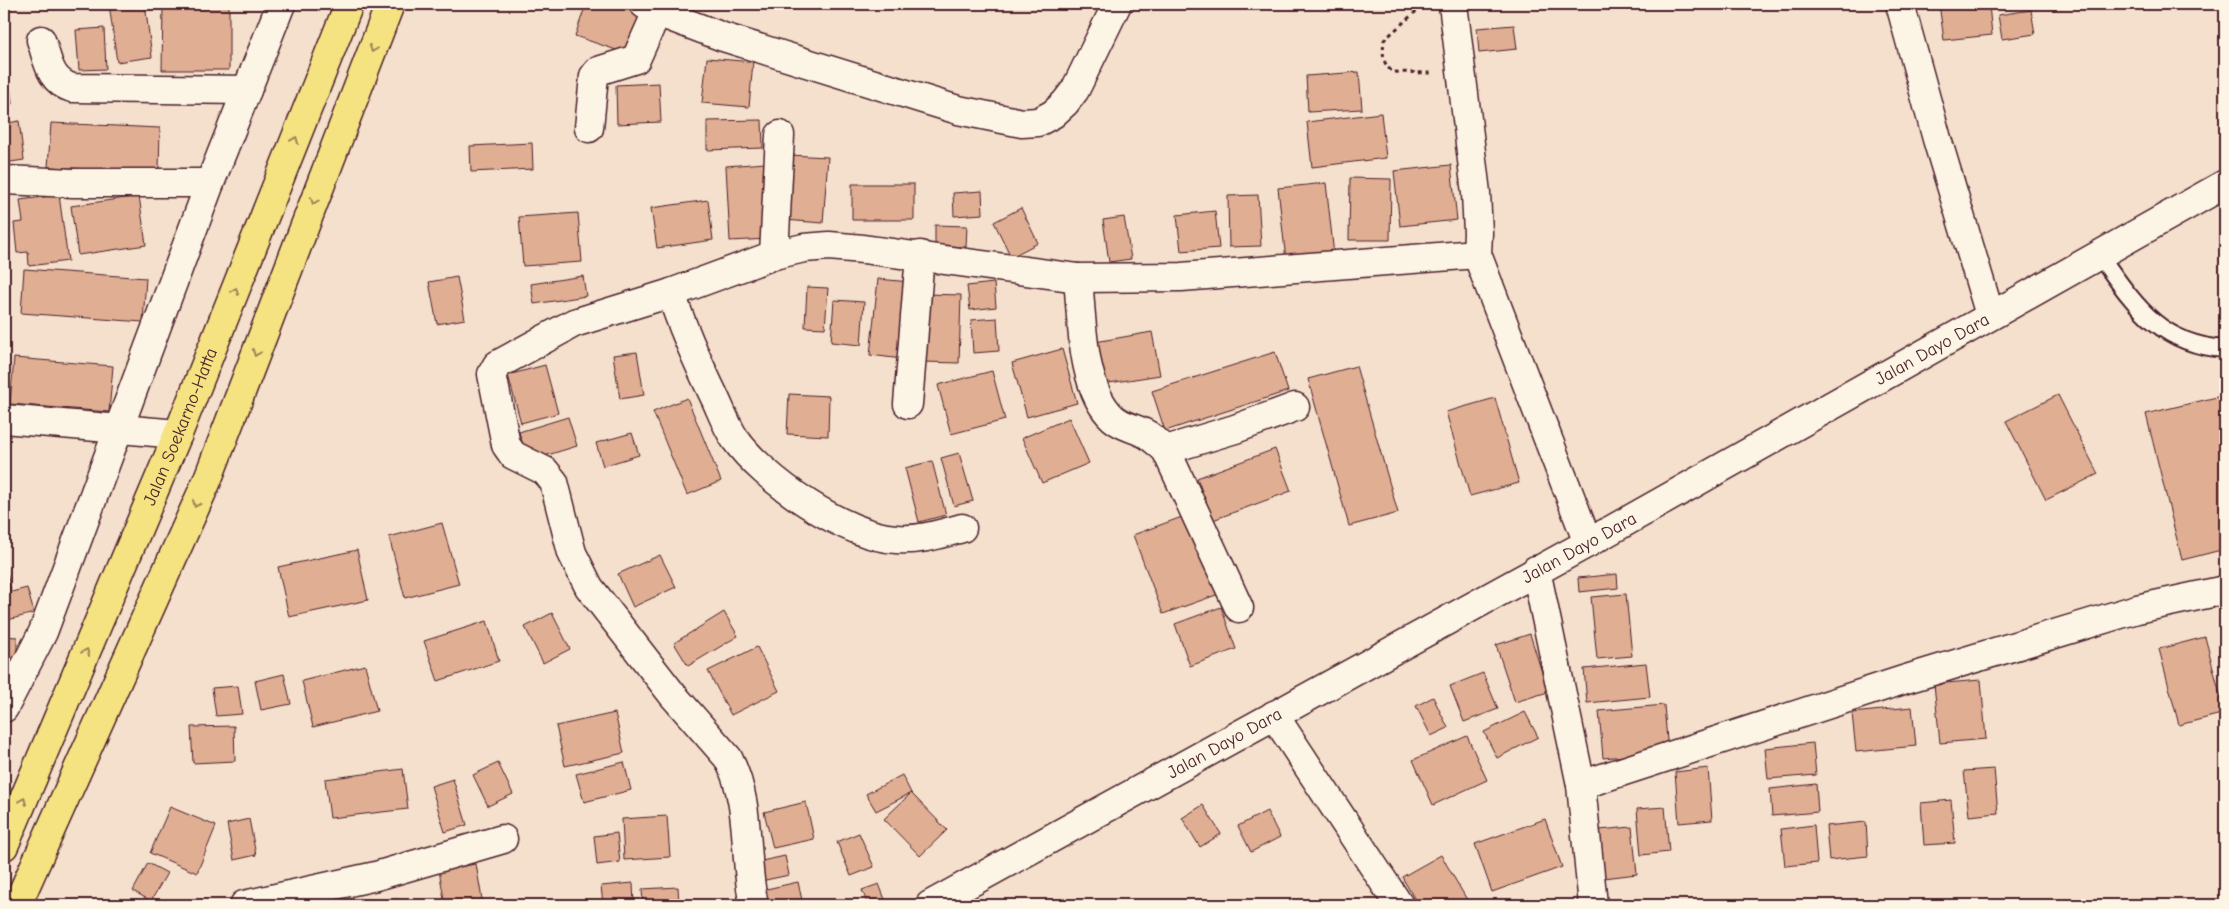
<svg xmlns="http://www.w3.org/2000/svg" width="2229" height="909" font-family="'Comic Neue',sans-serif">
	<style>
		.building { fill: #e0ae92; stroke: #4a1f2b }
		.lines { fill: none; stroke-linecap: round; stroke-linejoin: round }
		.lane-casing { stroke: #4a1f2b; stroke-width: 20 }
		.street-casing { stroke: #4a1f2b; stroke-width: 31 }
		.primary-casing { stroke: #4a1f2b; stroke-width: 31 }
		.path { stroke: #4a1f2b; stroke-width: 3; stroke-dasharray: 4 4; stroke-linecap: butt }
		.lane { stroke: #fcf5e5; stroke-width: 16 }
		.street { stroke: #fcf5e5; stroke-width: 28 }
		.primary { stroke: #f5e382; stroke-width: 28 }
		.oneway { stroke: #a08156 }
		.labels { text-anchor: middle; stroke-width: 4; stroke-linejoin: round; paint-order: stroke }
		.street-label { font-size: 18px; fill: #4a1f2b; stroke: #fcf5e5 }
	</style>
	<rect width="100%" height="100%" fill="#f4e0cc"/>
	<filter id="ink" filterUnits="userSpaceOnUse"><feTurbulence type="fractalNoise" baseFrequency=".02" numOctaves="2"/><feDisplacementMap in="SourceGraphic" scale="10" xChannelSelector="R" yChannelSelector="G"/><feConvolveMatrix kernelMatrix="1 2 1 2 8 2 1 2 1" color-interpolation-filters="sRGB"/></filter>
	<g filter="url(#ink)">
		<path class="building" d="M109,4H145L152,57L117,62Z
			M163,4H229V70H162Z
			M586,4H634L644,7L628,54L575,36Z
			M1939,4H1998L1989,5L1992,35L1944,40Z
			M2031,10L2035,34L2002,39L1998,15Z
			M1514,25L1517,49L1479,53L1477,28Z
			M4,28L12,104L4,105Z
			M104,28L106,69L79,70L76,30Z
			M707,58L753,62L749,107L702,103Z
			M1359,72L1362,109L1308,112L1306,76Z
			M659,83L661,122L617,124L616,85Z
			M4,113H6L8,123L19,121L24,160L4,163Z
			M1381,113L1386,158L1312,167L1307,122Z
			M762,120L763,148L707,150V121Z
			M51,123L160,128L159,172L48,167Z
			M532,143L533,169L471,172L470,146Z
			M789,155L828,157L823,223L784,220Z
			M765,163L769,239L730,241L726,166Z
			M1451,165L1457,220L1400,226L1394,171Z
			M1350,178L1391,179L1390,240H1349Z
			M1326,183L1334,255L1286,260L1278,188Z
			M852,184H914V220H852Z
			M982,191L983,214L954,216L953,193Z
			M59,195L68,261L29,266L28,252L17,253L14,223L23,222L20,200Z
			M1258,195L1261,246L1229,247L1228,196Z
			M139,196L146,245L78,255L71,206Z
			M708,200L713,240L657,248L651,208Z
			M1021,208L1038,243L1011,257L994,222Z
			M1215,211L1219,248L1181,251L1177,215Z
			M578,213L582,262L523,266L519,217Z
			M1124,217L1131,259L1109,262L1103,220Z
			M935,225L967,226L966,247L935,246Z
			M24,269L146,278L143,322L21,313Z
			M583,276L586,296L534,304L531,284Z
			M457,277L465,319L437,324L429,282Z
			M878,279L910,282L902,359L870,355Z
			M994,283L996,307L970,310L967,286Z
			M807,287L828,288L825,328L805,327Z
			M926,294L961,295L959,363L923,362Z
			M834,300L864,302L861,345L831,342Z
			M997,318L999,351L973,353L971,320Z
			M1152,332L1160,375L1103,384L1095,342Z
			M1062,349L1077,403L1027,417L1012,363Z
			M637,352L644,395L620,399L613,355Z
			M1275,352L1288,391L1165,431L1152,391Z
			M14,358L113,366L109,412L10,404Z
			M545,365L558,413L521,423L508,375Z
			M1356,366L1398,513L1349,526L1308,379Z
			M992,371L1005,420L951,434L938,385Z
			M789,394L829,396L828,436L787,434Z
			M2058,395L2098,474L2046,500L2006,421Z
			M2225,395V549L2182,560L2146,414Z
			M687,398L721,481L687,495L653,412Z
			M1495,398L1519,483L1470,496L1446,412Z
			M568,417L577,446L528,461L519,432Z
			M1069,418L1089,463L1042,483L1022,438Z
			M632,433L639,455L603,466L596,443Z
			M1275,449L1291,491L1213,520L1197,478Z
			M959,453L973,501L954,506L941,458Z
			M932,461L946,515L919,522L905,468Z
			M1190,514L1219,594L1163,614L1133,535Z
			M442,523L459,584L405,598L389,537Z
			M357,550L368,600L289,617L278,567Z
			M660,555L676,587L633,607L618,574Z
			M4,569H6L11,590L4,592Z
			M1617,574L1618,588L1579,592L1578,578Z
			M27,588L34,613L4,621V594Z
			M1626,594L1632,656L1597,659L1591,597Z
			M1221,607L1236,649L1190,666L1175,624Z
			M724,612L738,636L688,666L674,643Z
			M552,613L570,649L543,663L525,627Z
			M487,621L499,661L438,681L424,641Z
			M1530,634L1548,692L1515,702L1496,645Z
			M4,636L17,637V672L4,671Z
			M2205,637L2225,713L2179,725L2159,649Z
			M757,647L779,691L731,715L708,671Z
			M1646,663L1650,697L1587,703L1584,669Z
			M365,665L377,711L313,727L302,681Z
			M1483,673L1498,709L1464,722L1450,686Z
			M284,674L291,704L261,710L255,681Z
			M1981,680L1986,739L1940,743L1934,684Z
			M238,686L242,714L216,716L212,688Z
			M1433,697L1448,728L1431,736L1416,706Z
			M1664,705L1668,752L1603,758L1599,711Z
			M1912,707L1916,746L1856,752L1852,713Z
			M1525,712L1538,737L1497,758L1484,732Z
			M615,713L624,753L565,766L556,726Z
			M234,726L235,761L193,763L191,727Z
			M1467,736L1487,780L1433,805L1413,760Z
			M1813,743L1816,775L1768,779L1765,748Z
			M624,762L631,790L584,802L576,774Z
			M498,763L513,794L488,806L473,775Z
			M1708,768L1712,820L1679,823L1675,772Z
			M403,769L408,809L330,818L325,779Z
			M1994,769L1998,813L1969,816L1964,771Z
			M902,775L911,793L876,811L866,794Z
			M453,779L467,825L445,832L431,786Z
			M1816,784L1818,812L1772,816L1770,789Z
			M911,793L947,830L920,856L884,819Z
			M1951,800L1955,843L1924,845L1921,803Z
			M806,802L814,839L773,848L764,812Z
			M1203,805L1221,834L1200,847L1182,818Z
			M170,807L216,826L197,873L150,853Z
			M1665,807L1669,852L1641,855L1637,809Z
			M1267,811L1280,837L1251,852L1238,826Z
			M667,816L670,857L624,860L622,819Z
			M249,819L256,855L234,860L227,824Z
			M1545,819L1562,867L1492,892L1475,844Z
			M1866,822L1868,856L1829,860L1826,826Z
			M1814,825L1817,863L1785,866L1781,829Z
			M1632,827L1637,874L1604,878L1599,830Z
			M617,833L620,862L597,865L594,836Z
			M859,833L874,867L851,876L837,842Z
			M1441,855L1470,905H1418L1402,877Z
			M785,856L789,875L761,881L757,862Z
			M148,863L167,873L151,901L133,891Z
			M476,864L483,905H445L439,870Z
			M798,882L803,905H765L762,890Z
			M633,883L634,905H603L601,886Z
			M879,884L886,902L868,905L862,890Z
			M678,887L679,905H643L642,889Z
			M398,899L399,905H357Z"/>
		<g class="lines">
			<defs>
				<path id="lane" d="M2100,256C2135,305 2160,345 2225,349"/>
				<g id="street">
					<path d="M644,4L657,12L723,37L958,110L1022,123L1038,122L1053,114L1065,103L1075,90L1117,4"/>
					<path d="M1453,4L1476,193L1478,233L1477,254L1588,543"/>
					<path d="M1900,4L1937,139L1990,315"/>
					<path d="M41,40C48,60 49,81 72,88L247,90"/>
					<path d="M589,128L594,76L598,71L636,59L657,12"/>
					<path d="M4,180L73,183H210"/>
					<path d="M774,255L780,135"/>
					<path d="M1078,278C1082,318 1081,389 1113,418C1123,427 1136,428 1148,435C1154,439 1160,445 1166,450L1235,429L1295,407"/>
					<path d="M671,293C683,330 698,363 715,398C721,411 727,427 735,439C764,480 845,536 896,539C919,541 940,534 962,528"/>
					<path d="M908,404L920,255"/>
					<path d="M4,419L178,434"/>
					<path d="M1166,450L1239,608"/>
					<path d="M1536,570L1581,785L1593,905"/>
					<path d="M4,708L43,632L210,183L281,4"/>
					<path d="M1274,715L1399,905"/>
					<path d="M1581,785L1903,680L2137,609L2225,590"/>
					<path d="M244,905L376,876L503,839"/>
					<path d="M754,905C743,856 752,804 728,758L672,694L589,587L572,553L554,482L545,471L513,455L506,445L492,374L497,365L574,323L671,293L774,255L804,248L829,246L863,249L1078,278L1181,277L1477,254"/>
					<path id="s1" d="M930,905L1588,543L2225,184"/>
				</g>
				<g id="primary">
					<path id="s2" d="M4,846L178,434L349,4"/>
					<path d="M17,905L207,481L390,4"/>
				</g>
			</defs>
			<use href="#lane" class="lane-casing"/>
			<use href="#street" class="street-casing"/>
			<use href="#primary" class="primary-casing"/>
			<path class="path" d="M1422,6L1384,40C1383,52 1381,64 1393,72L1431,73"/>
			<use href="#lane" class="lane"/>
			<use href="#street" class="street"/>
			<use href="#primary" class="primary"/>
		</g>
		<defs><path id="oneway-chevron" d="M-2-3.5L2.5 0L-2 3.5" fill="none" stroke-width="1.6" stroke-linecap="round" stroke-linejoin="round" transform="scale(1.25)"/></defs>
		<g class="oneway">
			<use href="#oneway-chevron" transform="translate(373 49) rotate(111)"/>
			<use href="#oneway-chevron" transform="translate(295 140) rotate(-68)"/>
			<use href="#oneway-chevron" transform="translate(314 201) rotate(111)"/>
			<use href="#oneway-chevron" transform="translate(235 291) rotate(-68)"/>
			<use href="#oneway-chevron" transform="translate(256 353) rotate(111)"/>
			<use href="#oneway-chevron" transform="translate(196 504) rotate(114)"/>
			<use href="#oneway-chevron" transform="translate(86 652) rotate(-67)"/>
			<use href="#oneway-chevron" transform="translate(23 801) rotate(-67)"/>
		</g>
	</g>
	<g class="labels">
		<g class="street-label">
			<text dy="6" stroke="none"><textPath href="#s1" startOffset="1146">Jalan Dayo Dara</textPath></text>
			<text dy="6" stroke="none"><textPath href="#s2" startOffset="455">Jalan Soekarno-Hatta</textPath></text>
			<text dy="6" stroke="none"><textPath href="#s1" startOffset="741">Jalan Dayo Dara</textPath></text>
			<text dy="6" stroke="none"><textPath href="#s1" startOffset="336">Jalan Dayo Dara</textPath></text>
		</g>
	</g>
	<rect width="2229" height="909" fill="none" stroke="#fcf5e5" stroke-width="20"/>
	<rect x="10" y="10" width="2209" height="889" fill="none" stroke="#4a1f2b" stroke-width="2" filter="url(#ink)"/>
</svg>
